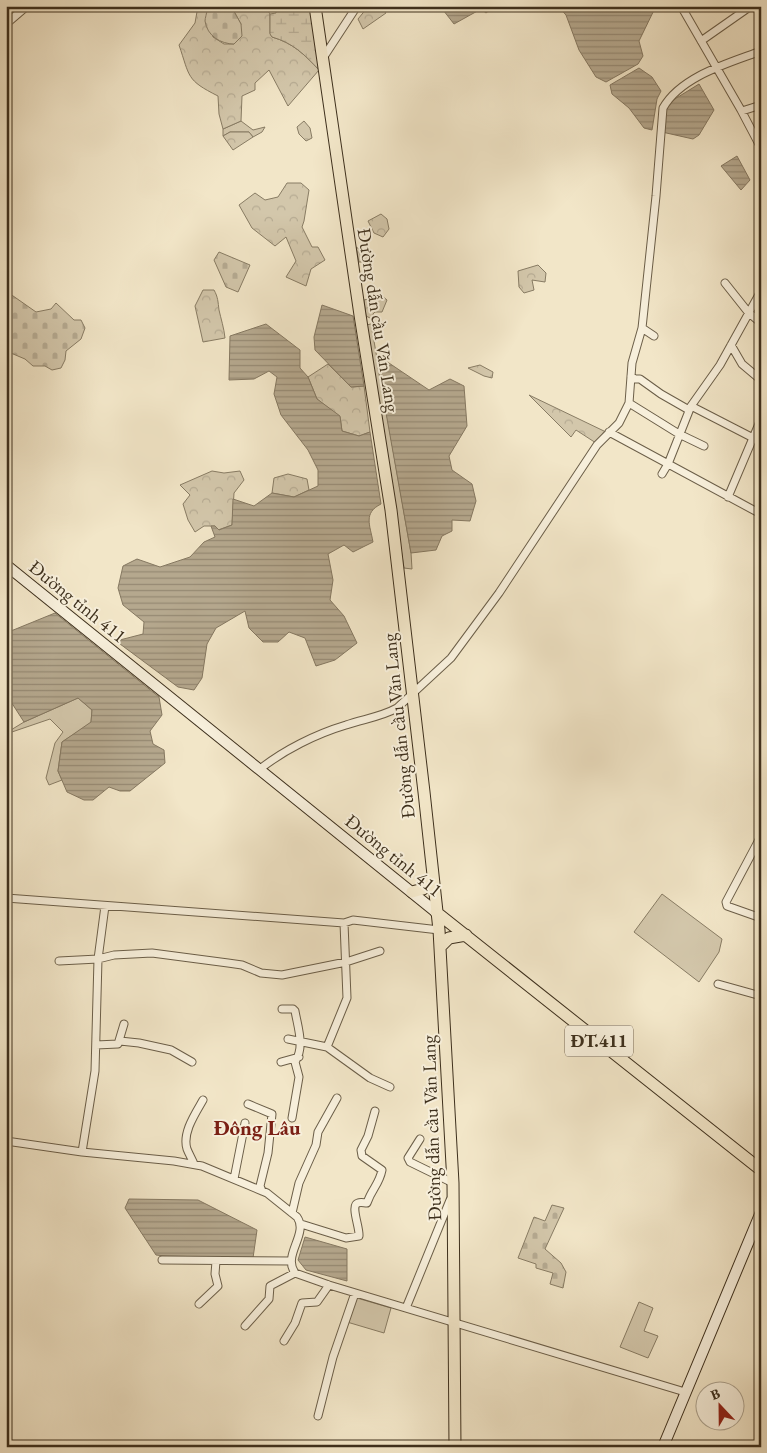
<svg xmlns="http://www.w3.org/2000/svg" width="767" height="1453" font-family="'EB Garamond',serif">
	<style>
		.green { fill: #d3c7ab; stroke: #887c64 }
		.forest { fill: url(#forest-crowns); stroke: #887c64 }
		.wetland { fill: url(#wetland-marsh); stroke: #887c64 }
		.cemetery { fill: url(#cemetery-stones); stroke: #887c64 }
		.water { fill: url(#water-rules); stroke: #857861 }
		.lines { fill: none; stroke-linecap: round; stroke-linejoin: round }
		.street-casing { stroke: #6b5e48; stroke-width: 9 }
		.secondary-casing { stroke: #3e301d; stroke-width: 12 }
		.primary-casing { stroke: #3e301d; stroke-width: 13 }
		.street { stroke: #f7efdb; stroke-width: 7 }
		.secondary { stroke: #f7efdb; stroke-width: 10 }
		.primary { stroke: #f2e6c8; stroke-width: 11 }
		.labels { text-anchor: middle; stroke-width: 4; stroke-linejoin: round; paint-order: stroke }
		.shield { fill: #f7efdb; stroke: #766956; stroke-width: 1 }
		.shield-label { font-size: 18px; font-weight: bold; fill: #3e301d }
		.street-label { font-size: 19px; fill: #3e301d; stroke: #f7efdb }
		.quarter-label { font-size: 21px; font-weight: bold; fill: #7a1f14; stroke: #f7efdb }
	</style>
	<defs>
		<pattern id="forest-crowns" width="20" height="18" patternUnits="userSpaceOnUse" patternTransform="scale(1.25)"><rect width="20" height="18" fill="#d3c7ab"/><path d="M2 6a3 3 0 1 1 6 0M12 15a3 3 0 1 1 6 0" fill="none" stroke="#b6ab93"/></pattern>
		<pattern id="wetland-marsh" width="20" height="14" patternUnits="userSpaceOnUse" patternTransform="scale(1.25)"><rect width="20" height="14" fill="#d3c7ab"/><path d="M1 5h8M5 5V1M11 12h8M15 12V8" fill="none" stroke="#b6ab93"/></pattern>
		<pattern id="cemetery-stones" width="16" height="16" patternUnits="userSpaceOnUse" patternTransform="scale(1.25)"><rect width="16" height="16" fill="#d3c7ab"/><path d="M2 7V4a2 2 0 0 1 4 0v3zM10 15v-3a2 2 0 0 1 4 0v3z" fill="#b6ab93"/></pattern>
		<pattern id="water-rules" width="6" height="5" patternUnits="userSpaceOnUse" patternTransform="scale(1.25)"><rect width="6" height="5" fill="#b5a88e"/><path d="M0 2.5h6" fill="none" stroke="#958973"/></pattern>
	</defs>
	<rect width="100%" height="100%" fill="#f2e6c8"/>
	<filter id="stains"><feTurbulence type="fractalNoise" baseFrequency=".004" numOctaves="4"/><feColorMatrix values="0 0 0 0 .2 0 0 0 0 .09 0 0 0 0 .02 0 0 0 .5 -.17"/></filter>
	<radialGradient id="worn" r=".72"><stop offset=".6" stop-color="#630" stop-opacity="0"/><stop offset="1" stop-color="#630" stop-opacity=".3"/></radialGradient>
	<path class="green" d="M241,121L253,130L265,127L262,132L253,137L249,132H230L223,136V129Z
		M371,324L411,553L412,569L404,568L366,325Z
		M78,698L92,710L91,723L62,742L58,771L62,780L49,785L46,778L55,743L63,732L50,719L6,734V733L24,722Z
		M662,894L722,939L719,952L699,982L634,932Z
		M357,1298L391,1308L384,1333L347,1322L353,1300Z
		M639,1302L653,1308L644,1331L658,1336L648,1358L620,1347Z"/>
	<path class="forest" d="M198,6H212L207,9L213,37L224,44H234L241,24L231,6H265L270,14V33L272,37C293,43 304,54 319,70L288,106L269,70L255,83V90L242,96L241,121L223,129L219,114L218,96C186,80 190,77 179,45L195,23Z
		M371,6H382L386,13L363,29L358,19L367,8Z
		M304,121L310,128L312,138L306,141L299,134L297,127Z
		M230,132H249L253,137L233,150L223,136Z
		M287,183H301L309,190L304,221L302,227L312,247H318L325,260L311,269L306,286L286,277L296,261L286,237L275,246L252,228L239,205L255,193L265,200L278,197Z
		M381,214L387,219L389,229L383,237L374,233L368,221Z
		M356,247L370,256V271L366,272L364,262H359Z
		M538,265L546,273L545,282L532,280L534,290L524,293L519,287L518,271Z
		M203,290H214C218,297 218,302 219,310C221,319 224,328 225,338L203,342L195,306Z
		M381,295L387,300L382,312H375L373,314L374,320L366,316L364,300L368,299L369,304L376,303Z
		M328,364L351,387L364,386L370,432L359,436L342,431L340,417L317,399L308,377Z
		M480,365L493,372L492,378L484,376L468,368Z
		M529,395L606,432L596,443L576,430L571,437Z
		M212,471L224,473L240,471L244,480L234,493L232,525L218,530L215,526H204L195,532L188,520L183,504L190,495L180,485Z
		M288,474L307,479L309,490L294,497L272,493L274,478Z"/>
	<path class="wetland" d="M276,6H310L319,70C304,54 293,43 272,37L270,34V14L276,13Z"/>
	<path class="cemetery" d="M212,6H231L241,24L242,36L234,44C221,44 207,36 205,21C205,18 207,13 207,9Z
		M219,252L250,265L238,292L226,287L214,260Z
		M6,291L36,312L51,309L56,303L74,320H81L85,328L81,339L66,351L65,360L61,368L52,370L45,366H33L25,359L6,351Z
		M552,1205L564,1208L545,1249L561,1263L566,1272L563,1288L550,1284L553,1273L536,1268V1264L518,1258L534,1217L545,1221Z"/>
	<path class="water" d="M440,6H491V9L486,13L481,9L454,24Z
		M558,6H656L639,41L643,56L638,64L606,82L596,77L579,50L566,15Z
		M639,68L652,77L661,91L657,99L652,130L644,128L629,108L612,94L610,85Z
		M699,84L714,110L699,135L693,139L662,132L664,111L670,102Z
		M737,156L750,180L741,190L721,166Z
		M322,305L353,316L364,386L351,387L315,350L314,337Z
		M266,324L300,350V368L308,377L317,399L340,416L342,431L359,436L370,432L381,504C363,513 370,525 373,542L353,552L344,545L328,554L333,580L330,600L344,616L357,643L335,660L316,666L305,638L289,632L278,642H263L249,628L245,611L216,628L207,644L202,678L194,690L178,687L116,641L143,634L144,622L123,605L118,588L123,566L137,559L160,567L190,557L204,542L215,537L211,526H215L219,530L232,525L233,499L254,506L272,493L294,497L318,486V470L308,450L281,415L274,394L277,377L269,371L254,379L229,380L230,336Z
		M383,359L429,390L450,379L464,386L467,426L449,456L452,470L472,484L476,501L470,521L452,520V531L442,536L436,550L411,553L378,368Z
		M55,613L159,697L162,715L150,731L153,744L164,750L165,763L130,791H120L109,787L93,800H84L67,792L58,771L62,742L91,722L92,710L78,698L24,722L6,694V633Z
		M129,1199L198,1200L257,1230L253,1258L165,1256L156,1255L125,1208Z
		M305,1237L347,1249V1281L306,1270L298,1260Z"/>
	<g class="lines">
		<defs>
			<path id="street" d="M681,6L741,110L761,148
				M6,24L27,6
				M701,41L751,6
				M323,58L357,6
				M742,111L761,105
				M725,283L748,312L761,323
				M642,328L654,336
				M731,345L742,364L761,380
				M631,376L635,379H640L661,394L689,410
				M629,403L679,434L704,446
				M691,406L761,442
				M609,432L759,513
				M662,474L668,464L691,406L720,365L761,291
				M728,497L761,419
				M260,769C284,750 316,734 346,725C363,719 381,717 397,708L451,658L499,593L597,445L619,423L629,403L632,363L642,328L656,196L663,108C681,76 729,63 761,51
				M761,836L726,902L727,906L761,918
				M6,898L344,923L353,920L439,930
				M344,923L347,998L327,1047L370,1078L390,1087
				M59,961L98,959L114,955L152,953L228,963L242,965L261,973L282,975L346,962L380,951
				M718,984L761,996
				M282,1009H293L295,1011C298,1028 305,1047 295,1062L299,1077L292,1118
				M288,1039L327,1047
				M120,1041L139,1043L171,1050L192,1062
				M96,1045L118,1044L124,1024
				M281,1062L299,1057
				M248,1104L272,1114L268,1153L260,1186L262,1191
				M420,1139L408,1158L410,1162L453,1183
				M6,1141L82,1152L174,1161L202,1166L267,1193L297,1217C309,1234 282,1255 295,1273L329,1285L685,1392
				M82,1152L95,1071L98,959L105,906
				M194,1164C192,1159 189,1154 187,1149C182,1133 195,1114 203,1100
				M234,1179L245,1123
				M292,1213L299,1183L316,1145L318,1132L337,1098
				M301,1224L346,1238L359,1236C360,1228 350,1205 358,1203C361,1202 364,1203 367,1203C372,1188 379,1185 382,1170L362,1156L361,1150L368,1136L375,1111
				M162,1260L291,1261
				M199,1304L218,1286L215,1274L216,1261
				M406,1308L450,1200
				M245,1326L269,1299L270,1286L295,1273
				M284,1341L295,1323L302,1303L317,1302L329,1285
				M318,1416L333,1357L355,1293"/>
			<path id="secondary" d="M6,565L436,912
				M663,1447L761,1212"/>
			<path id="primary" d="M315,6L360,315L391,510L424,792L439,930L453,1183L455,1447
				M412,892L423,889L432,879
				M436,912L761,1170
				M440,947L449,938L466,935"/>
		</defs>
		<use href="#street" class="street-casing"/>
		<use href="#secondary" class="secondary-casing"/>
		<use href="#primary" class="primary-casing"/>
		<use href="#street" class="street"/>
		<use href="#secondary" class="secondary"/>
		<use href="#primary" class="primary"/>
	</g>
	<g class="labels">
		<rect class="shield" x="565" y="1025.5" width="68" height="31" rx="4"/>
		<g class="shield-label">
			<text x="599" y="1047">ĐT.411</text>
		</g>
		<g class="street-label">
			<text transform="translate(379 320) rotate(81)" y="7">Đường dẫn cầu Văn Lang</text>
			<text transform="translate(78 601) rotate(39)" y="7">Đường tỉnh 411</text>
			<text transform="translate(398 726) rotate(-96)" y="7">Đường dẫn cầu Văn Lang</text>
			<text transform="translate(394 855) rotate(39)" y="7">Đường tỉnh 411</text>
			<text transform="translate(431 1128) rotate(-92)" y="7">Đường dẫn cầu Văn Lang</text>
		</g>
		<g class="quarter-label">
			<text x="257" y="1135">Đông Lâu</text>
		</g>
	</g>
	<rect width="767" height="1453" fill="none" stroke="#f2e6c8" stroke-width="25"/>
	<rect x="8" y="8" width="752" height="1438" fill="none" stroke="#3e301d" stroke-width="2.5"/>
	<rect x="12" y="12" width="742" height="1428" fill="none" stroke="#3e301d"/>
	<g transform="translate(720 1406) rotate(338)"><circle r="24" fill="#f7efdb" stroke="#ada38f"/>
	<path d="M0-4L9 19L0 12L-9 19Z" fill="#8f2418"/>
	<text y="-8" font-size="14" font-weight="bold" text-anchor="middle" fill="#3e301d">B</text>
	</g>
	<rect width="100%" height="100%" filter="url(#stains)"/>
	<rect width="100%" height="100%" fill="url(#worn)"/>
</svg>
